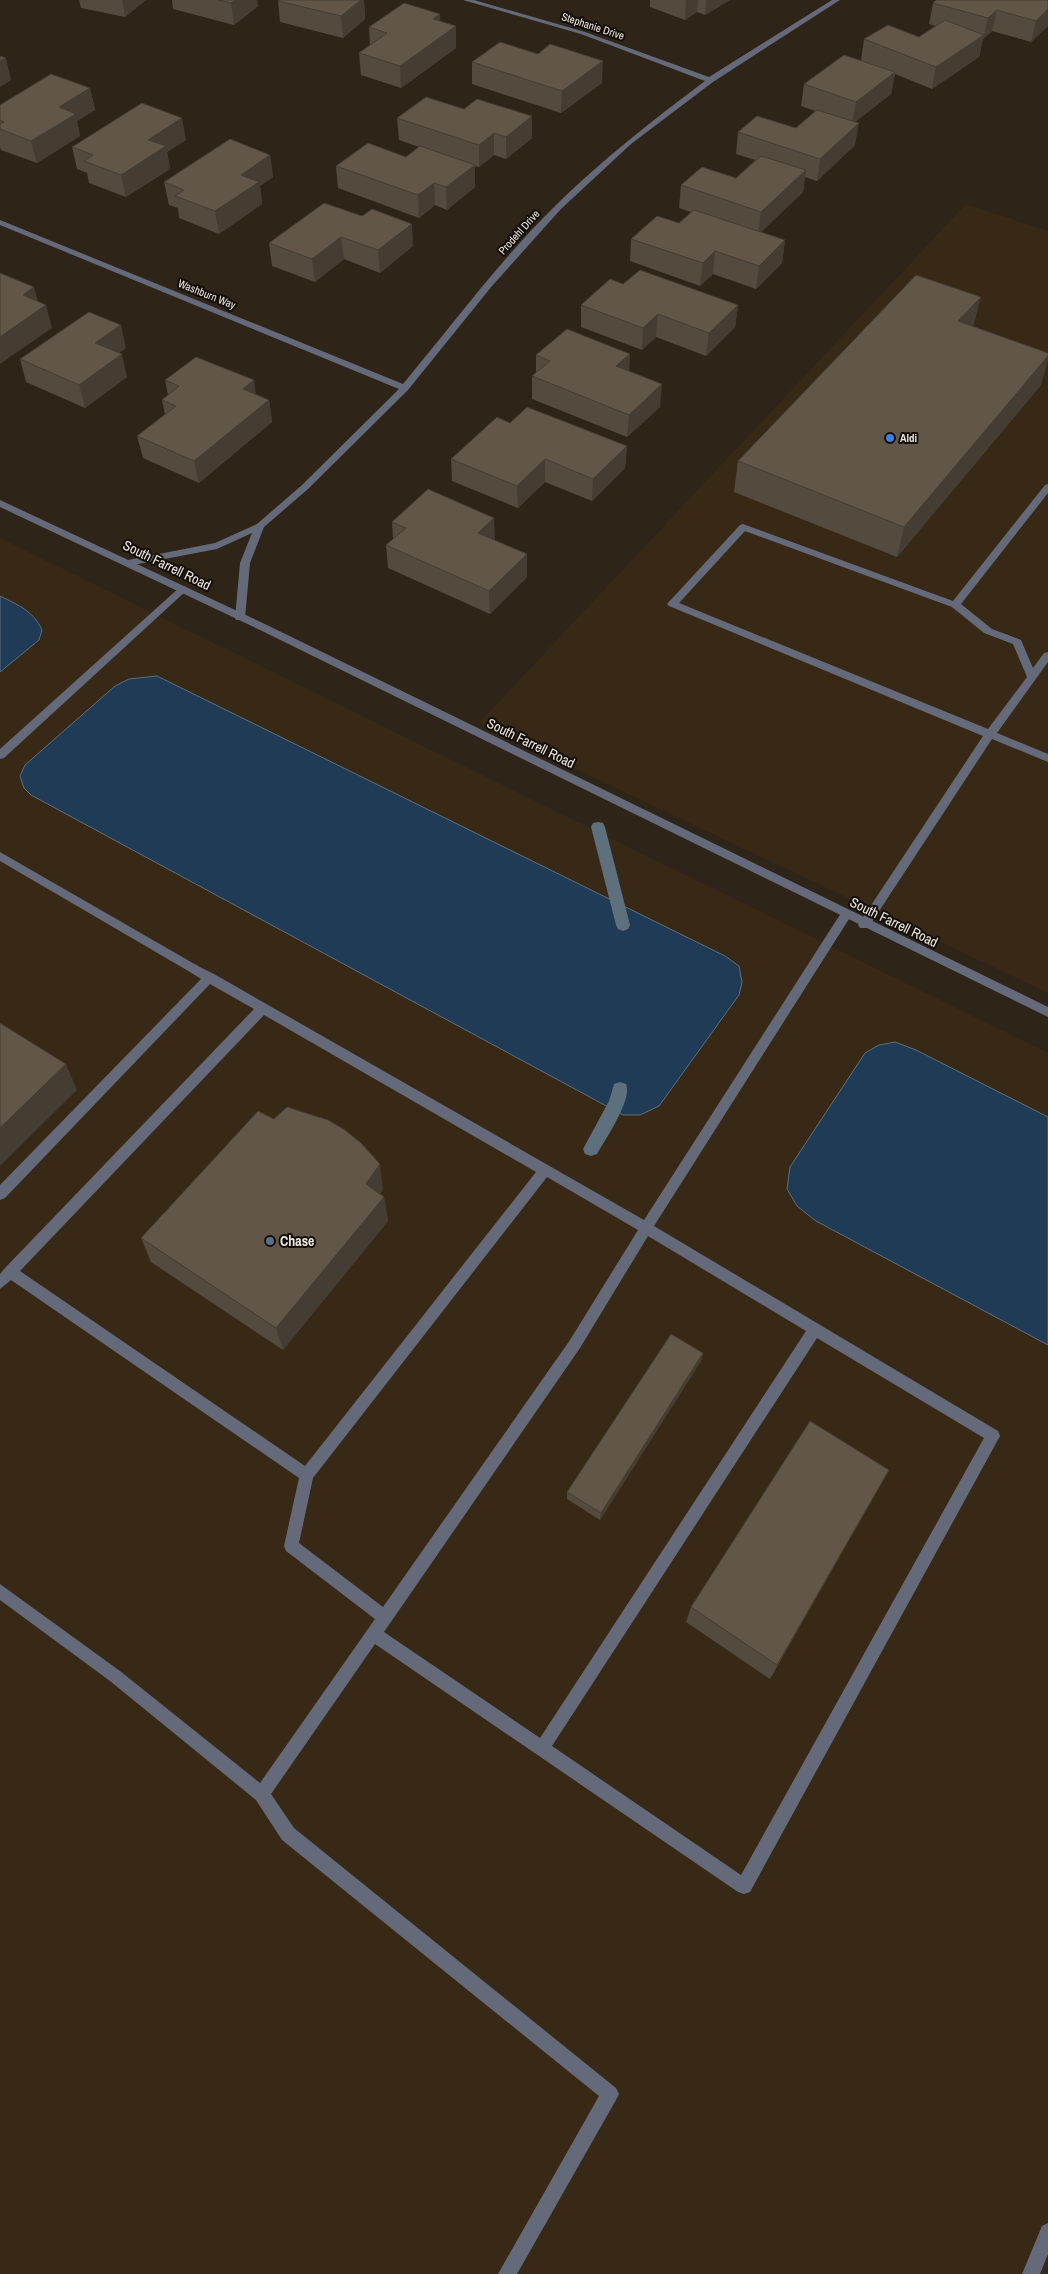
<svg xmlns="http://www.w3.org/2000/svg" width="1048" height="2274" font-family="'Archivo Narrow',sans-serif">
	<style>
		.built { fill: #382917 }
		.water { fill: #203b55; stroke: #5e6f7e }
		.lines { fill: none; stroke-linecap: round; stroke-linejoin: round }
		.stream { fill: #5e6f7e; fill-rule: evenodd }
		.service { fill: #646a79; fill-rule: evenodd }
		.minor { fill: #646a79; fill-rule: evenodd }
		.tertiary { fill: #646a79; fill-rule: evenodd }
		.wall { fill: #544a3e }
		.shaded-wall { fill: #453c32 }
		.building { fill: #625648; stroke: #453c32 }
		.shop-dot { fill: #3f7fe0; stroke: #130e09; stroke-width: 2 }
		.service-dot { fill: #5c6f8a; stroke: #130e09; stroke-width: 2 }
		.labels { text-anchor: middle; stroke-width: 4; stroke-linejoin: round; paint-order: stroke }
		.far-street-label { font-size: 11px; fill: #eee7df; stroke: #130e09 }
		.far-poi-label { font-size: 11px; font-weight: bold; fill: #eee7df; stroke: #130e09; text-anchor: start }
		.street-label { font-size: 14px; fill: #eee7df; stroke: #130e09 }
		.poi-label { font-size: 14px; font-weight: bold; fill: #eee7df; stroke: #130e09; text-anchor: start }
	</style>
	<rect width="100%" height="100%" fill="#2e2418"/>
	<path class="built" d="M966,204L1048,231V993L479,723Z
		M0,538L1048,1053V2274H0Z"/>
	<path class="water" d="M0,596C18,605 34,611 42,630L39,640L0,672Z
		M157,676L725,956L739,966L742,982L739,995L659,1106L640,1115H623L31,795L24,788L20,776L25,765L115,686L129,679Z
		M895,1042L916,1050L1048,1117V1345L816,1221L797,1206L787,1189L790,1167L865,1053L879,1045Z"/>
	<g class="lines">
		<path class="stream" d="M598,822L603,823L605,827L630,925L628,929L623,931L618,929L616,925L591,827L593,823Z
			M620,1082L626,1084C633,1099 605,1140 597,1154L591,1156L585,1154L583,1149L609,1101L614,1084Z"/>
		<path class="service" d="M1048,484V493L961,604L992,629L1021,640L1033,668L1044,653L1048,652V662L997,733L1048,754V762L992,739L868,928H860L858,925L860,922L983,736L669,606L667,604L740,525L743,524L953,601L1045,485ZM745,531L952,607L984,633L1013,644L1027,677L988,729L679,603Z
			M183,586L186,587V591L4,758L0,759V749L180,587Z
			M845,912L849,913L851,916L849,919L654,1226L998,1431L1000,1436L750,1892L744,1894L738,1892L375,1644L271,1794L294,1828L616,2088L619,2094L616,2100L517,2274H498L599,2096L282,1840L256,1800L110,1681L0,1600V1584L120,1671L260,1783L375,1619L286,1551L284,1546L299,1478L11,1280L0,1289V1274L5,1268L254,1009L210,984L5,1198L0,1200V1185L201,979L190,972L188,969L194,964L214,974L644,1220L841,913ZM264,1015L536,1172L305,1466L20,1271ZM547,1177L638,1230L570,1340L383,1607L299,1543L313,1478ZM648,1236L806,1331L540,1738L384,1632L580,1348ZM817,1338L984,1438L741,1875L552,1746Z
			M1048,2223V2254L1040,2274H1022L1042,2226Z"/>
		<path class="minor" d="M463,0H474L585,32L709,77L832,0H840L713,82L631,144L561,209L492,286L408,390L308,489L264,527L250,563L245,618L244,620H236L235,618L240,563L252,533L217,549L128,566L123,563L128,560L215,543L257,524L302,485L399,389L0,225V220L403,384C453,324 500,260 556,205C603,159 653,120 705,81L581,34Z
			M0,852L198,966L200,969L198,972H190L0,861Z"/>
		<path class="tertiary" d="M0,500L267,625L1048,1007V1017L260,630L0,507Z"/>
	</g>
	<path class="wall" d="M79,0H146L125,17L81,8Z
		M172,0H257L258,6L234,25L173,9Z
		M279,0H364L365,19L343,38L280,22L278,1Z
		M650,0H730L705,15L697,12L685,20L650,7Z
		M1048,0V26L1031,42L992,31L983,39L979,57L932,89L895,74L891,94L855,122V145L817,181L805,177L803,192L761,232L785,240L782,263L756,289L713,274L700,286L630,261L631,239L679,223L691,212L679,208L681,185L736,178L755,160L736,154L738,132L796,128L815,111L801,106L804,84L861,60L864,39L919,37L935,26L929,24L933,3Z
		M440,14V21L456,48L401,88L361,75L359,53L370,45L369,27Z
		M472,62L602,83L561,113L472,84Z
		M90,88L95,110L77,121L80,136L37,163L1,150L0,147V105Z
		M464,109L532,116V138L506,159L494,155L479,167L475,166V187L447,210L435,205L419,218L338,188L336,166L406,157L419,147L399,140L397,118Z
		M186,140L167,152L170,169L126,197L89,183L87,173L77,169L72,147Z
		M270,155L273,177L260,186L262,204L219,234L179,218L178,208L169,205L164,182Z
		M324,203L413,246L380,273L344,259L315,282L272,266L269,243Z
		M623,284L738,305L735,327L706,356L656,337L642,350L581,327V305Z
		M126,348L119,353L127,377L85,408L26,382L20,359Z
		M536,355L660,407L627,437L532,399V376L536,373Z
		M165,380L256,394L269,400L272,422L199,483L143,458L137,436L165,415L162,400L168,395Z
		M1041,385L897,557L734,492L738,461Z
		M510,423L627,446L625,468L592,501L545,482L518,508L452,481L451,459Z
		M392,522L495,540L527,577L490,614L388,568L386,545L393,539Z
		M383,1189L380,1194L384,1197L388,1221L283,1350L151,1262L141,1238Z
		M703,1353L701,1361L600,1520L567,1499V1492Z
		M889,1470L770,1679L686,1622L691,1607Z"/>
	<path class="shaded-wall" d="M122,0H146L125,17Z
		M235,0H257L258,6L234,25L231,3Z
		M361,0H364L365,19L343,38L341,16Z
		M686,0H698L697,12L685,20Z
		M706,0H730L705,15Z
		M1048,9V26L1031,42L1036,21Z
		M997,10L992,31L983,39L979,57L932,89L936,67L984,35L988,18Z
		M440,14L441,36L433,19Z
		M456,26V48L401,88L400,66Z
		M6,58L11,80L0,87V61Z
		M603,61L602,83L561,113L562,91Z
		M895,72L891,94L852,124L856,102Z
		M90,88L95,110L77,121L80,136L37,163L31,141L59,107Z
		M532,116V138L506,159V137Z
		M182,118L186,140L167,152L170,169L126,197L121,175L148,140Z
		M859,123L855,145L817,181L820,159Z
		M494,133V155L479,167V145Z
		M270,155L273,177L260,186L262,204L219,234L215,211L241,175Z
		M475,165V187L447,210L446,187Z
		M806,170L803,192L758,235L761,212Z
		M434,183L435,205L419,218L418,195Z
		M412,224L413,246L380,273L378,250Z
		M341,237L344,259L315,282L312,259Z
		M785,240L782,263L756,289L759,266Z
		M715,251L713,274L700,286L703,263Z
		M34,287L40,309L46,305L52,328L0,364V336L23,295Z
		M981,297L973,328L958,321Z
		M738,305L735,327L706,356L709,333Z
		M658,314L656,337L642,350L643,328Z
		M121,325L126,348L101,366L95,343Z
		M122,354L127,377L85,408L79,385Z
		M630,354L629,376L616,366Z
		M1048,356V361L1041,385L897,557L904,527Z
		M254,380L257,403L243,389Z
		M662,384L660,407L627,437L629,415Z
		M269,400L272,422L199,483L194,461Z
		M627,446L625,468L592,501L593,479Z
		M545,459V482L518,508L517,486Z
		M494,518L495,540L478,533Z
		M527,554V577L490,614L489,591Z
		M66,1064L77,1090L0,1166V1128Z
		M380,1164L383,1189L370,1208L366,1184Z
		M384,1197L388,1221L283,1350L276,1328Z
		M703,1353L701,1361L600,1520L601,1513Z"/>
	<path class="building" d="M218,0H235L231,3Z
		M279,0H361L341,16L278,1Z
		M936,0H1048V9L1036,21L997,10L988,18L933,3Z
		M404,3L440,14L433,19L456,26L400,66L359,53L387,33L369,27Z
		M945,20L984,35L936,67L864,39L888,25L919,37Z
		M500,42L538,54L550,44L603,61L562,91L472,62Z
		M844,55L895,72L856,102L804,84Z
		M0,56L6,58L0,61Z
		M51,74L90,88L59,107L76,114L31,141L0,129V124L4,122L0,120V105Z
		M426,97L464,109L477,99L532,116L506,137L494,133L479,145L397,118Z
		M142,103L182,118L148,140L166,146L121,175L84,161L93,155L72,147Z
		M817,110L859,123L820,159L738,132L757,116L796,128Z
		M230,139L270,155L241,175L259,182L215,211L175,196L184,190L164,182Z
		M368,143L406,157L420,146L475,165L446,187L434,183L418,195L336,166Z
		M761,156L806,170L761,212L681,185L702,167L736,178Z
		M324,203L362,216L372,209L412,224L378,250L341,237L312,259L269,243Z
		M694,210L785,240L759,266L715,251L703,263L631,239L657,216L679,223Z
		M640,270L738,305L709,333L658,314L643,328L581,305L610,279L623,284Z
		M0,273L34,287L23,295L46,305L0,337Z
		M916,275L981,297L958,321L1048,353V356L904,527L738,461Z
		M89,312L121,325L95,343L122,354L79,385L20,359Z
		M567,329L630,354L616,366L662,384L629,415L532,376L550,361L536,355Z
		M196,357L254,380L243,389L269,400L194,461L137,436L176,406L162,400L179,386L165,380Z
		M527,407L627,446L593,479L545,459L517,486L451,459L497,417L510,423Z
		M428,489L494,518L478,533L527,554L489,591L386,545L406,528L392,522Z
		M0,1023L66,1064L0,1128Z
		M287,1107L328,1120L345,1130L361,1143L380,1164L366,1184L384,1197L276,1328L141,1238L258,1111L274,1119Z
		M671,1334L703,1353L601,1513L567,1492Z
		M810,1421L889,1470L777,1665L691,1607Z"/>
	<circle class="shop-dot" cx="890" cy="438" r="5"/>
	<circle class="service-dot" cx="270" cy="1241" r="5"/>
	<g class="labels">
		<g class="far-street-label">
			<text transform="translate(593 26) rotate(18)" y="4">Stephanie Drive</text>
			<text transform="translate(519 232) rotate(-48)" y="4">Prodehl Drive</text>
			<text transform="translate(207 294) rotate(22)" y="4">Washburn Way</text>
		</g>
		<g class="far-poi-label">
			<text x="900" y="442">Aldi</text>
		</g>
		<g class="street-label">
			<text transform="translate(167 565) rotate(26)" y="5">South Farrell Road</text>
			<text transform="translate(531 743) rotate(26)" y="5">South Farrell Road</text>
			<text transform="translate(894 922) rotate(26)" y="5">South Farrell Road</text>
		</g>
		<g class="poi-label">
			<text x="280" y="1246">Chase</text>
		</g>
	</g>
</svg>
